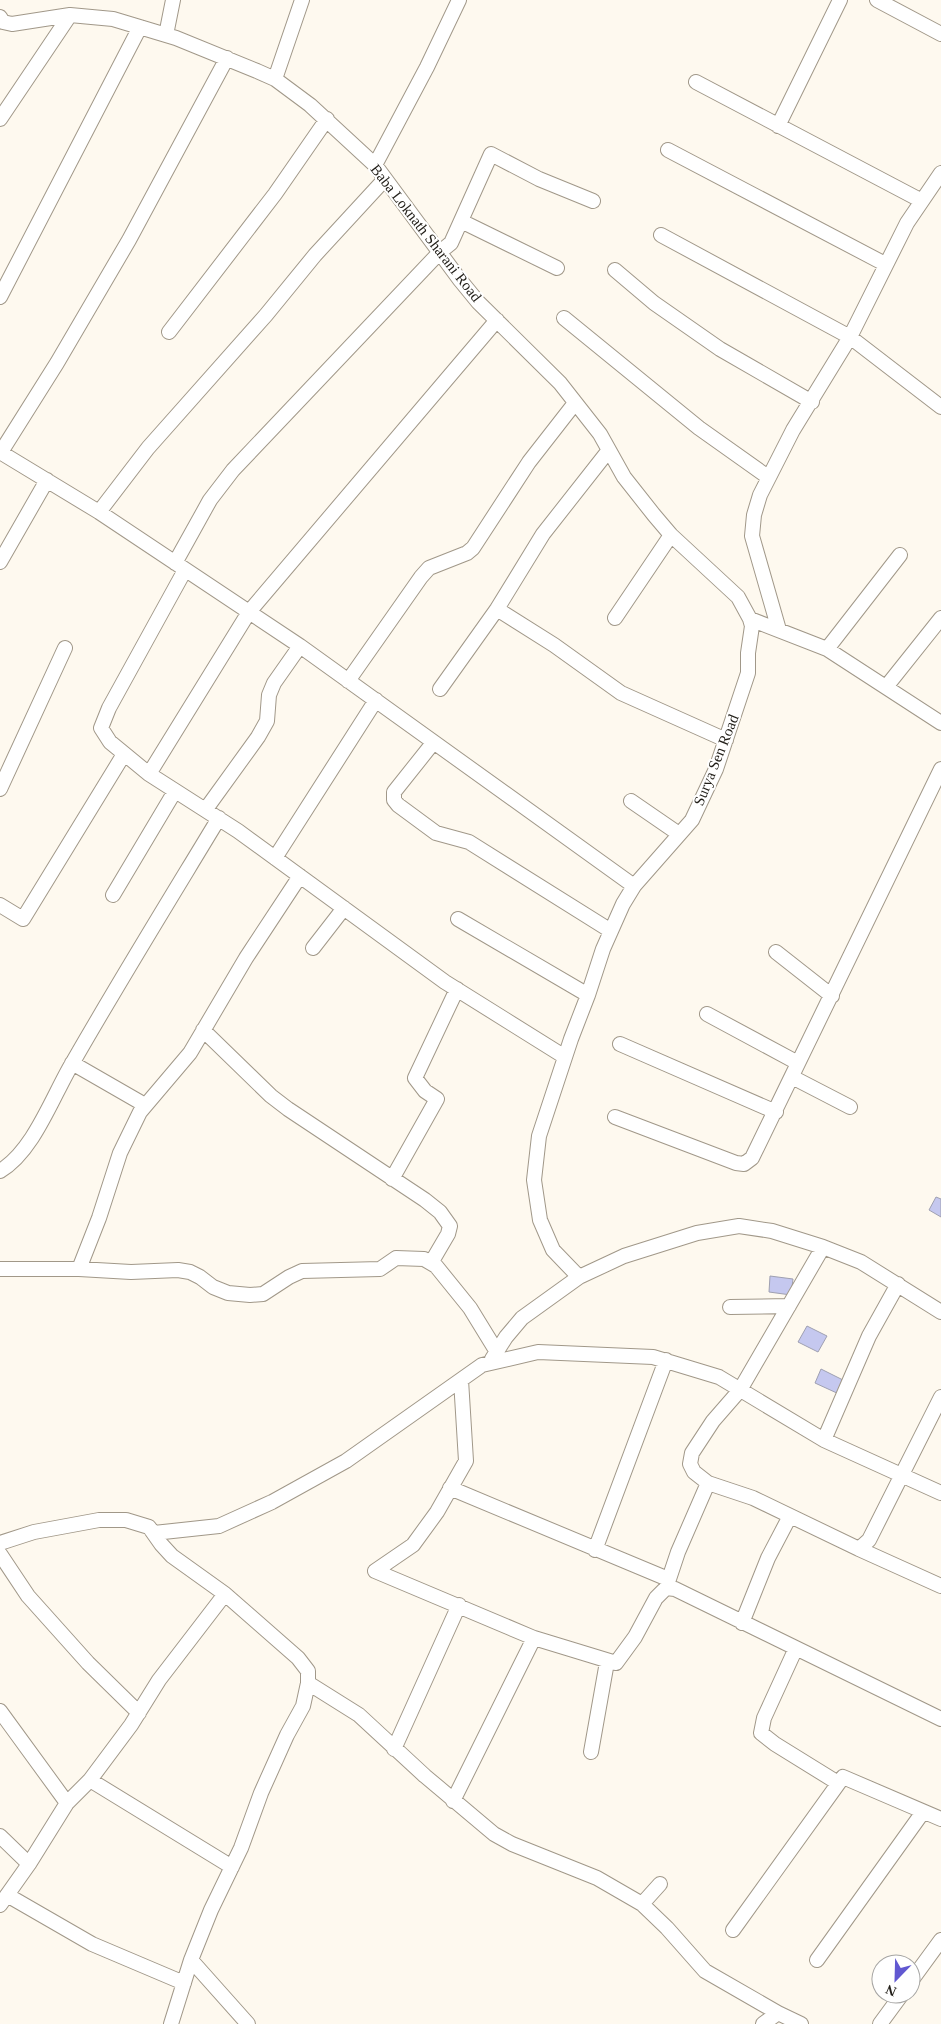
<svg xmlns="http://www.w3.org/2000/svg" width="941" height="2024" font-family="Georgia,serif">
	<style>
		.building { fill: #c5c8ef; stroke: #9fa0b1 }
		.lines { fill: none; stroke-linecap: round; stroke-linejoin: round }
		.minor-casing { stroke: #a19889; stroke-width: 16 }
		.minor { stroke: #fff; stroke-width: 14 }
		.labels { text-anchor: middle; stroke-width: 4; stroke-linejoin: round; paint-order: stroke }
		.street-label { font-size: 15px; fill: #211e18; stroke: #fff }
	</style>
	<rect width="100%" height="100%" fill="#fef9ef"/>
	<path class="building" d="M936,1197L941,1199V1217L929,1210Z
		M770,1276L793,1279L791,1295L769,1292Z
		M807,1326L827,1336L818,1352L798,1342Z
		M821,1369L845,1381L839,1394L815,1383Z"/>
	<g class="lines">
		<defs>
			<path id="minor" d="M877,0L941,34
				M0,17L3,22L12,24L70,15L113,19L176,38L257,71L275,79L310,105L375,165L460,280L478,302L560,383L600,434L624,477L654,515L671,535L738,597L750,619L752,626L748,653V673L716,769L692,820L634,886L623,904L603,949L588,995L571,1039L539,1136L534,1180L540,1220L553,1250L579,1277
				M166,35L173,0
				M275,79L302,0
				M696,82L922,201
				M0,119L70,15
				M778,126L840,0
				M668,150L885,264
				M375,165L427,67L459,0
				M461,221L557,268
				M661,235L850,337L941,407
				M615,270L654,303L720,349L812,402
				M0,297L140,27
				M564,318L699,428L768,477
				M169,332L275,194L327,119
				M0,452L99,512L300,646L634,886
				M1,452L57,363L129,240L227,58
				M99,512L148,448L266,315L315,255L385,179
				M0,562L47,480
				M175,563L210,500L233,470L440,252L451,243L491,154L539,179L593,201
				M185,570L109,708L101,728L110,742L149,774L238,831L445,982L565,1057
				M497,609L554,645L621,693L726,740
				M615,618L671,535
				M750,619L827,649L941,723
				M779,630L752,536L754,515L760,495L793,430L850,337L907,223L941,173
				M827,649L900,555
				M348,681L421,577L429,568L467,553L473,548L529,462L575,403
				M886,687L941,618
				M440,689L497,609L543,534L609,450
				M433,743L394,792V800L398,805L436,833L469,842L611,931
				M149,774L249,612L497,320
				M0,789L65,648
				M631,801L679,834
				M206,809L258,737L267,721L269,695L274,683L300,646
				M275,858L376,700
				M113,895L175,791
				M0,905L23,919L124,754
				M458,919L588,995
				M313,948L344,908
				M776,952L832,996
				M707,1014L798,1063
				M203,1030L271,1096L288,1109L425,1200L440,1212L450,1226L448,1234L431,1263
				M620,1044L776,1112
				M72,1063L145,1105
				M792,1077L850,1107
				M615,1117L736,1163L744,1164L752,1158L941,769
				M0,1171C34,1151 53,1095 73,1062C120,980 170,899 219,818
				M392,1179L437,1099L425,1091L415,1078L457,989
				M0,1269H79L131,1272L178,1270L190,1272L200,1277L213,1287L228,1293L250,1295L263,1294L289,1277L302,1271L380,1269L396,1258L424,1259L436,1266L470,1308L497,1352
				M79,1269L99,1218L120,1153L140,1112L190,1053L246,958L300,876
				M730,1307L789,1306
				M492,1359L506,1337L522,1318L579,1277L624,1256L697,1233L739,1226L772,1231L823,1247L861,1262L941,1312
				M824,1440L869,1336L898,1284
				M708,1483L753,1498L859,1549L869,1540L941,1397
				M450,1488L668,1579
				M154,1533L219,1526L272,1502L346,1461L482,1365L538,1352L653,1357L719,1377L824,1440L941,1493
				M0,1543L34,1532L99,1520H126L149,1527L161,1544L172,1556L225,1594L298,1658L308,1671V1683L303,1706L287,1735L261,1793L241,1848L211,1910L191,1960L171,2024
				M859,1549L941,1586
				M595,1550L666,1360
				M0,1554L28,1596L88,1663L139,1713
				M375,1571L534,1638L616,1663L635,1637L656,1598L666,1588L675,1589L941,1719
				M375,1571L413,1545L437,1512L466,1461L461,1380
				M666,1588L678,1552L708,1483L694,1472L690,1464L692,1453L713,1421L740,1390L823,1247
				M742,1623L768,1558L790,1516
				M796,1648L764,1718L761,1733L775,1744L838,1783
				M308,1683L359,1715L425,1776L494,1834L512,1844L597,1878L642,1904L667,1928L705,1971L778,2013L801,2024
				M0,1711L67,1803
				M394,1749L459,1605
				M591,1752L607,1662
				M90,1780L232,1867
				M453,1801L534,1638
				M0,1836L29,1864
				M7,1895L92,1944L184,1983
				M642,1904L660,1884
				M0,1905L29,1864L67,1803L90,1780L131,1725L159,1680L225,1594
				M733,1930L843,1777L941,1819
				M191,1960L248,2024
				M817,1960L923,1812
				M911,1981L941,1940
				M763,2024L778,2013
				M880,2024L902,1994"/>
		</defs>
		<use href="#minor" class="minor-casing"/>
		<use href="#minor" class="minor"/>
	</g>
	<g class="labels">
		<g class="street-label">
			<text transform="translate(426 233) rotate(52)" y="5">Baba Loknath Sharani Road</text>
			<text transform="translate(716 760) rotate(-68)" y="5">Surya Sen Road</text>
		</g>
	</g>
	<g transform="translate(896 1979) rotate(203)"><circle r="24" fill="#ffffff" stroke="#a6a5a3"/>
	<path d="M0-4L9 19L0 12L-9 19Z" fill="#6158d1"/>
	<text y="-8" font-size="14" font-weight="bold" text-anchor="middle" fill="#211e18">N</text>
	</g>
</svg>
